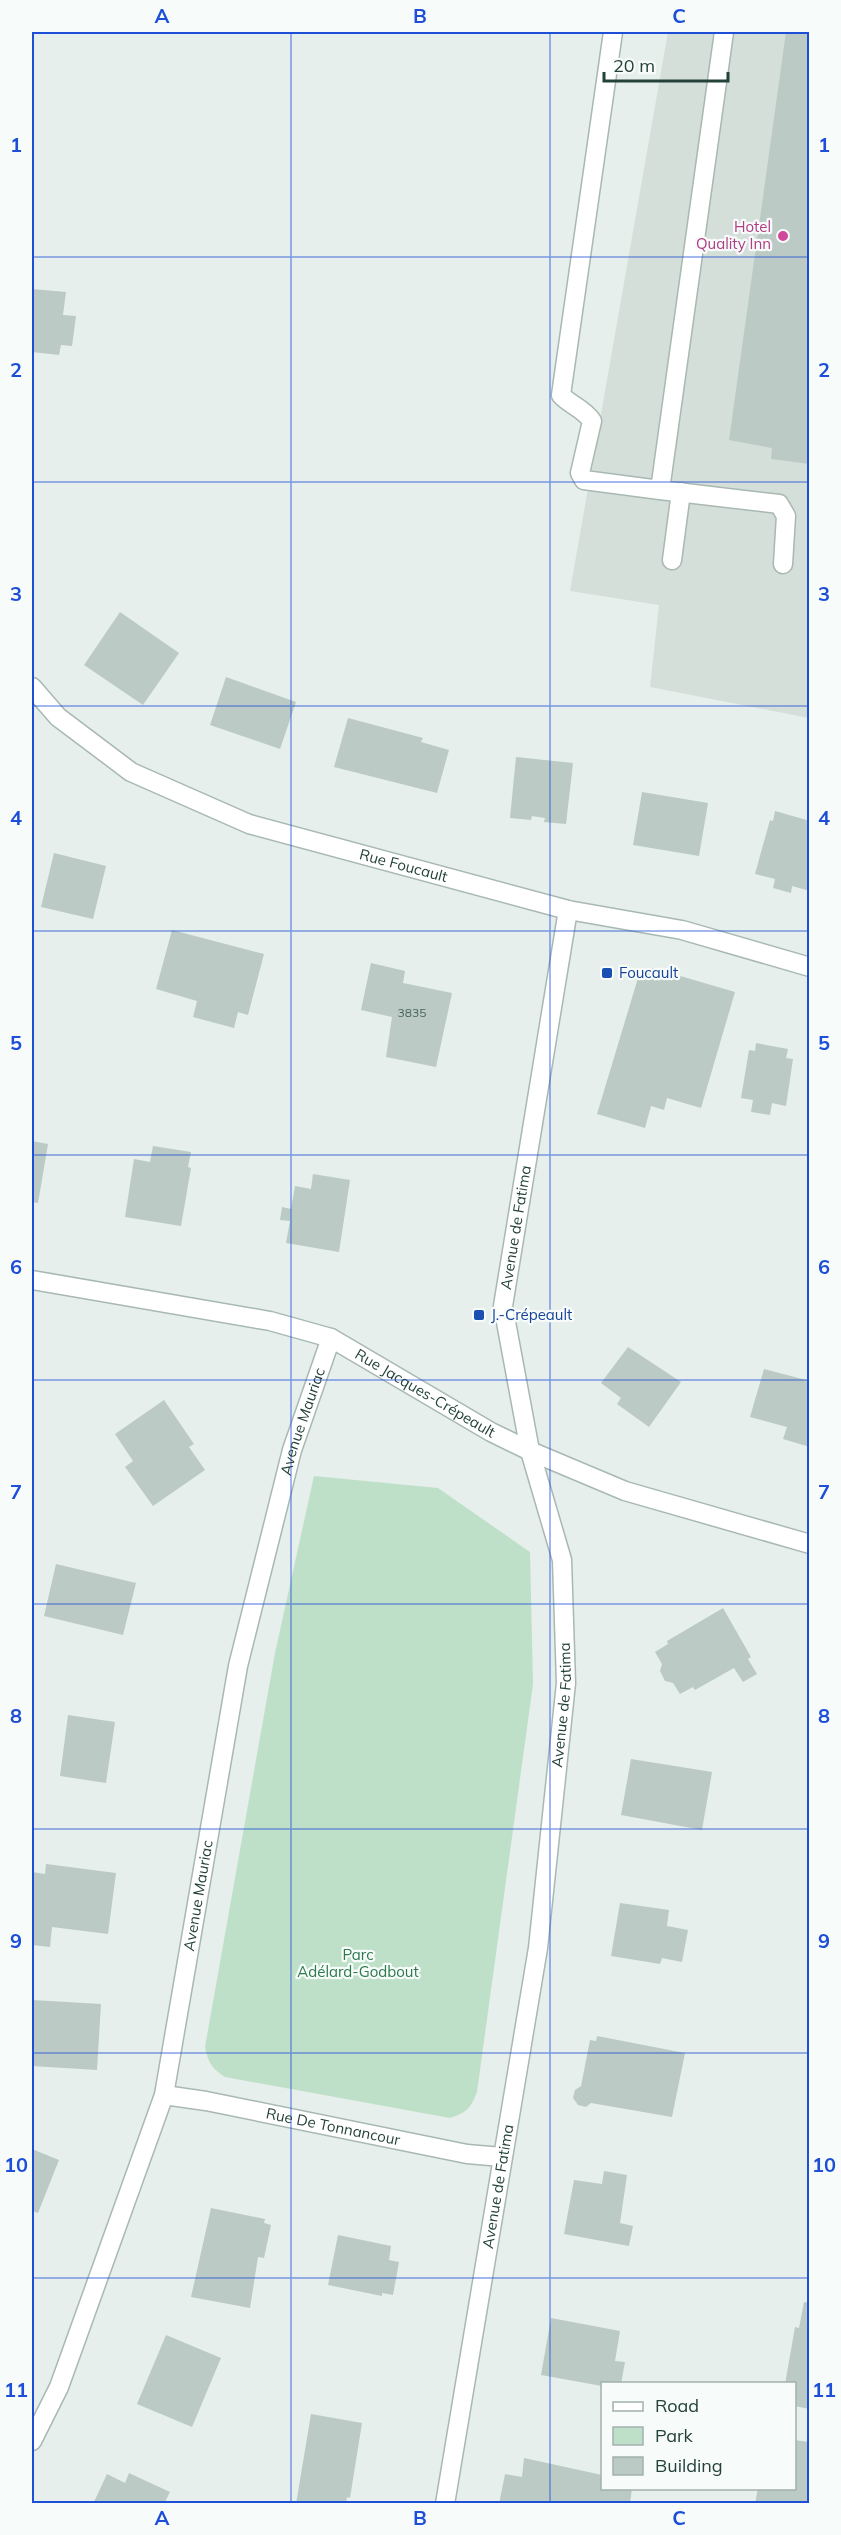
<svg xmlns="http://www.w3.org/2000/svg" width="841" height="2535" font-family="Mulish,sans-serif">
	<style>
		.built { fill: #d4dfda }
		.green { fill: #bfe0c8 }
		.building { fill: #bbcac4 }
		.lines { fill: none; stroke-linecap: round; stroke-linejoin: round }
		.service-casing { stroke: #a8b8b2; stroke-width: 21 }
		.minor-casing { stroke: #a8b8b2; stroke-width: 21 }
		.service { stroke: #fff; stroke-width: 18 }
		.minor { stroke: #fff; stroke-width: 18 }
		.grid { fill: none; stroke: #1d4ed8; stroke-width: 1.5; stroke-opacity: 0.55 }
		.hotel-dot { fill: #d1479c; stroke: #f7fbf9; stroke-width: 2 }
		.transit-dot { fill: #1a4fb4; stroke: #f7fbf9; stroke-width: 2 }
		.labels { text-anchor: middle; stroke-width: 4.5; stroke-linejoin: round; paint-order: stroke }
		.number-label { font-size: 12px; fill: #4a645c }
		.hotel-label { font-size: 15px; fill: #b23c85; stroke: #f7fbf9; text-anchor: end }
		.street-label { font-size: 15px; fill: #24423a; stroke: #f7fbf9 }
		.transit-label { font-size: 15px; fill: #164399; stroke: #f7fbf9; text-anchor: start }
		.park-label { font-size: 15px; fill: #2d7a4b; stroke: #f7fbf9 }
		.neatline { fill: none; stroke: #1d4ed8; stroke-width: 2 }
		.grid-label { font-size: 20px; text-anchor: middle; font-weight: bold; fill: #1d4ed8 }
	</style>
	<rect width="100%" height="100%" fill="#e6efeb"/>
	<path class="built" d="M668,32H809V718L650,687L659,605L570,591Z"/>
	<path class="green" d="M314,1476L438,1488L530,1552L533,1684L477,2092C471,2108 466,2113 450,2118L225,2077C212,2069 208,2062 205,2047L275,1653Z"/>
	<path class="building" d="M786,32H810V464L771,459L772,448L729,440Z
		M32,289L66,292L63,315L76,316L72,346L61,345L59,355L32,352Z
		M120,612L179,653L143,705L84,665Z
		M226,677L296,702L280,749L210,725Z
		M348,718L423,738L421,742L449,750L437,793L334,767Z
		M516,757L573,763L566,824L544,822L545,818L532,816L531,820L510,818Z
		M642,792L708,803L699,856L633,845Z
		M775,811L810,821V891L792,886L791,893L773,888L775,879L755,874L770,820L773,821Z
		M54,853L106,866L93,919L41,907Z
		M172,930L264,954L248,1015L238,1012L234,1028L193,1017L197,1001L156,989Z
		M371,963L405,971L403,983L452,993L436,1067L386,1057L392,1017L361,1010Z
		M653,968L735,992L701,1108L667,1098L664,1110L651,1106L645,1128L597,1114L638,978Z
		M756,1043L788,1049L786,1058L793,1059L786,1106L772,1103L770,1115L751,1112L753,1100L741,1098L749,1050L755,1051Z
		M32,1141L48,1144L38,1203L32,1202Z
		M153,1146L191,1152L188,1167L191,1168L181,1226L125,1217L134,1159L150,1162Z
		M313,1174L350,1180L339,1252L286,1243L290,1221L280,1220L282,1207L291,1209L295,1186L311,1189Z
		M628,1347L681,1382L649,1427L617,1404L621,1398L601,1383Z
		M764,1369L810,1381V1447L783,1439L787,1427L750,1417Z
		M164,1400L194,1444L189,1447L205,1470L153,1506L125,1467L133,1461L115,1434Z
		M56,1564L136,1583L123,1635L44,1616Z
		M723,1608L751,1657L748,1659L757,1674L743,1682L734,1668L695,1690L693,1687L680,1694L673,1683L665,1681L660,1671L662,1664L655,1652L668,1644L667,1641Z
		M68,1715L115,1722L106,1783L60,1776Z
		M631,1759L712,1772L702,1830L621,1815Z
		M46,1864L116,1873L108,1934L52,1927L50,1947L32,1945V1872L45,1874Z
		M620,1903L669,1910L667,1926L688,1930L682,1962L662,1958L660,1964L611,1956Z
		M32,2000L101,2004L97,2070L32,2066Z
		M597,2036L685,2053L672,2117L591,2103L586,2107L578,2105L573,2098L575,2090L581,2086L590,2040L596,2041Z
		M32,2149L59,2160L38,2213L32,2211Z
		M604,2171L627,2175L620,2223L633,2226L629,2246L564,2234L574,2180L602,2184Z
		M211,2208L265,2219L264,2223L271,2225L264,2258L258,2257L250,2308L191,2297Z
		M338,2235L391,2246L389,2260L399,2262L393,2295L382,2293V2296L328,2285Z
		M804,2302L810,2303V2409L794,2406V2384H785L795,2327L799,2328Z
		M551,2318L620,2331L615,2361L625,2362L621,2384H602V2386L541,2375Z
		M166,2335L221,2358L192,2427L137,2404Z
		M311,2414L362,2423L350,2498L347,2497L346,2504H296Z
		M794,2440L810,2442V2504H755L758,2488H794Z
		M524,2458L602,2475V2488H632L630,2504H499L505,2474L522,2477Z
		M129,2473L170,2492L164,2504H93L107,2474L125,2483Z"/>
	<g class="lines">
		<defs>
			<path id="service" d="M613,32L561,395C570,405 584,409 592,421L580,473L584,480L660,490
				M724,32L660,490L779,504L786,516L783,564
				M672,560L681,492"/>
			<g id="minor">
				<path id="s1" d="M32,687L58,717L131,772L249,824L568,910L682,930L810,967"/>
				<path id="s2" d="M32,1280L270,1321L331,1338L491,1432L530,1451L625,1491L810,1544"/>
				<path id="s3" d="M164,2095L206,2101L467,2154L502,2157"/>
				<path id="s4" d="M32,2441L59,2387L164,2095L238,1666L292,1450L331,1338"/>
				<path id="s5" d="M445,2504L538,1948L566,1683L562,1560L530,1451L503,1306L568,910"/>
			</g>
		</defs>
		<use href="#service" class="service-casing"/>
		<use href="#minor" class="minor-casing"/>
		<use href="#service" class="service"/>
		<use href="#minor" class="minor"/>
	</g>
	<path class="grid" d="M291,32V2504M550,32V2504M32,257H810M32,482H810M32,706H810M32,931H810M32,1155H810M32,1380H810M32,1604H810M32,1829H810M32,2053H810M32,2278H810"/>
	<circle class="hotel-dot" cx="783" cy="236" r="6"/>
	<g class="transit-dot">
		<rect x="601" y="967" width="12" height="12" rx="3"/>
		<rect x="473" y="1309" width="12" height="12" rx="3"/>
	</g>
	<g class="labels">
		<g class="number-label">
			<text x="412" y="1017">3835</text>
		</g>
		<g class="hotel-label">
			<text x="771" y="232">Hotel<tspan x="771" dy="17">Quality Inn</tspan></text>
		</g>
		<g class="street-label">
			<text dy="5" stroke="none"><textPath href="#s1" startOffset="420">Rue Foucault</textPath></text>
			<text dy="5" stroke="none"><textPath href="#s5" startOffset="1294">Avenue de Fatima</textPath></text>
			<text dy="5" stroke="none"><textPath href="#s2" startOffset="414">Rue Jacques-Crépeault</textPath></text>
			<text dy="5" stroke="none"><textPath href="#s4" startOffset="1059">Avenue Mauriac</textPath></text>
			<text dy="5" stroke="none"><textPath href="#s5" startOffset="808">Avenue de Fatima</textPath></text>
			<text dy="5" stroke="none"><textPath href="#s4" startOffset="573">Avenue Mauriac</textPath></text>
			<text dy="5" stroke="none"><textPath href="#s3" startOffset="172">Rue De Tonnancour</textPath></text>
			<text dy="5" stroke="none"><textPath href="#s5" startOffset="322">Avenue de Fatima</textPath></text>
		</g>
		<g class="transit-label">
			<text x="619" y="978">Foucault</text>
			<text x="491" y="1320">J.-Crépeault</text>
		</g>
		<g class="park-label">
			<text x="358" y="1960">Parc<tspan x="358" dy="17">Adélard-Godbout</tspan></text>
		</g>
	</g>
	<rect width="841" height="2535" fill="none" stroke="#f7fbf9" stroke-width="66"/>
	<rect x="601" y="2382" width="195" height="108" fill="#f7fbf9" stroke="#a3b1ad" stroke-width="1.5"/>
	<rect x="613" y="2402" width="30" height="9" fill="#ffffff" stroke="#a3b1ad" stroke-width="1.5"/>
	<text x="655" y="2412" font-size="18" fill="#24423a">Road</text>
	<rect x="613" y="2427" width="30" height="18" fill="#bfe0c8" stroke="#a3b1ad" stroke-width="1.5"/>
	<text x="655" y="2442" font-size="18" fill="#24423a">Park</text>
	<rect x="613" y="2457" width="30" height="18" fill="#bbcac4" stroke="#a3b1ad" stroke-width="1.5"/>
	<text x="655" y="2472" font-size="18" fill="#24423a">Building</text>
	<path d="M604 72v9h124v-9" fill="none" stroke="#24423a" stroke-width="3"/>
	<text x="613" y="72" font-size="18" fill="#24423a" stroke="#f7fbf9" stroke-width="4.5" paint-order="stroke">20 m</text>
	<rect x="33" y="33" width="775" height="2469" class="neatline"/>
	<g class="grid-label">
		<text x="162" y="23">A</text>
		<text x="420" y="23">B</text>
		<text x="679" y="23">C</text>
		<text x="16" y="152">1</text>
		<text x="824" y="152">1</text>
		<text x="16" y="377">2</text>
		<text x="824" y="377">2</text>
		<text x="16" y="601">3</text>
		<text x="824" y="601">3</text>
		<text x="16" y="825">4</text>
		<text x="824" y="825">4</text>
		<text x="16" y="1050">5</text>
		<text x="824" y="1050">5</text>
		<text x="16" y="1274">6</text>
		<text x="824" y="1274">6</text>
		<text x="16" y="1499">7</text>
		<text x="824" y="1499">7</text>
		<text x="16" y="1723">8</text>
		<text x="824" y="1723">8</text>
		<text x="16" y="1948">9</text>
		<text x="824" y="1948">9</text>
		<text x="16" y="2172">10</text>
		<text x="824" y="2172">10</text>
		<text x="16" y="2397">11</text>
		<text x="824" y="2397">11</text>
		<text x="162" y="2525">A</text>
		<text x="420" y="2525">B</text>
		<text x="679" y="2525">C</text>
	</g>
</svg>
